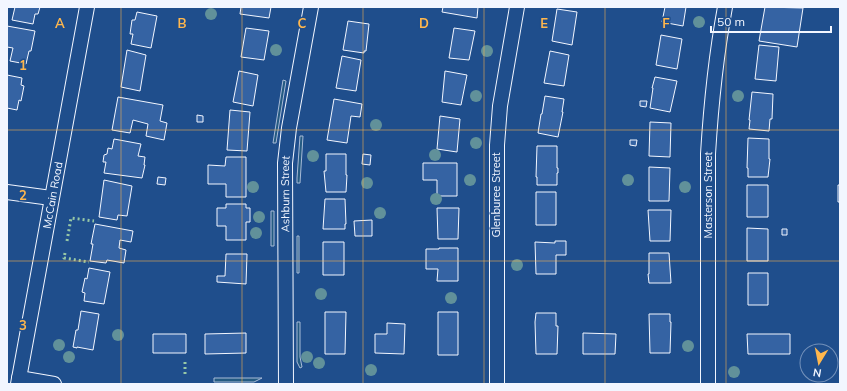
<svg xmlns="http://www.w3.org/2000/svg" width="847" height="391" font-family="Mulish,sans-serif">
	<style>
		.green { fill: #245a82; stroke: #a8bbd7 }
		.building { fill: #3563a3; stroke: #f2f6ff }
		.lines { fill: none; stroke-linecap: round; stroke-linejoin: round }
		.minor-casing { stroke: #f2f6ff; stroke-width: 16 }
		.minor { stroke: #1f4e8c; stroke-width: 14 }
		.hedge { stroke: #97c8a6; stroke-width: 3; stroke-dasharray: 2 3; stroke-linecap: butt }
		.tree { fill: #61919a }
		.grid { fill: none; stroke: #ffb74d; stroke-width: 1; stroke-opacity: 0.55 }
		.labels { text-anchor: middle; stroke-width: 3; stroke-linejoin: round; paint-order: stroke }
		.street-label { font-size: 11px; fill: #f2f6ff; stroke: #1f4e8c }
		.grid-label { font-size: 13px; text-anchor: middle; font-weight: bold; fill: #ffb74d; stroke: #1f4e8c; stroke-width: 3; stroke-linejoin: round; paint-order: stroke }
	</style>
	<rect width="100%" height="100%" fill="#1f4e8c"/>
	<path class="green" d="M283,80L286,81L276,143H273Z
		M300,136H303L300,183H297V178Z
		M271,211H274V246H271Z
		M297,236H299V273H297Z
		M297,322H300V357L302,367L300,368L297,362Z
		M214,378H262L254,382H214Z"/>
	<path class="building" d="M15,7H40L38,14H35L33,24L12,20Z
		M241,7H271L269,18L240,14Z
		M443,7H478L477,18L442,12Z
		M665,7H686L683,26L662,22Z
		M765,7L803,8L797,47L759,41Z
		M557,9L577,12L572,45L552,41Z
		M137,12L157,16L151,48L131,44L133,34H130L132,20H135Z
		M348,21L369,24L366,51H364V53L343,50Z
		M7,26L35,31L31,51H29L26,64L10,61L13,48L7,47Z
		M246,28L269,31L264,60L241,57Z
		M454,28L475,31L469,60L449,58Z
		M661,35L682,39L677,69L656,65Z
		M759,45L779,47L776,81L755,79Z
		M127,50L146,55L140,91L121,87Z
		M550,51L569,55L564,86L544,83Z
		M342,56L361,60L356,91L336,88Z
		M239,71L258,75L253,106L233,102Z
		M445,71L467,75L461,105L442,102Z
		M7,75L22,78L21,85L24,86L21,101L19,100L17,110L7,108Z
		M655,77L677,81L670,112L650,108L653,88H652Z
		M752,92L773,94L772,119H770L769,131L749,129L750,120H749Z
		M545,96L564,99L562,112H563L558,137L538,133L541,114H542Z
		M118,97L163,105L160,121L167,123L164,140L146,136L148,124L133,120L130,133L112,130Z
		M334,99L362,104L360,117L351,116L347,143L327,140Z
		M640,101H647L646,107L640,106Z
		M230,110L250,112L247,151L227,150Z
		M197,115L203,116V122H197Z
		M440,116L460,119L457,152L437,149Z
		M650,122L671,123L670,157L649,156Z
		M748,138L769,139V159H770L768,177H748V168H747Z
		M114,139L141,144L138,156L145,157L144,165H145L142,178L104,173L106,162H103L104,155L107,154L108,148L112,149Z
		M630,140H637L636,146L630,145Z
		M537,146H557V168H558V173H557V185H537V177H536Z
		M326,154H346V175H347L346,192H326L324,171H326Z
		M363,154L371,155L370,165L362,164Z
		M226,157H246V197H226V184H208V165L225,166Z
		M423,163H457V196H437V180H423Z
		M649,167L670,168L669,201H649Z
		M158,177L166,178L165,185L157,184Z
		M104,180L132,186L127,216L118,215L117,220L99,217Z
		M747,185H768V217H747Z
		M838,185H840V202H838Z
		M536,192H556V225H536Z
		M325,199H345L346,224H345V229H323Z
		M226,204H246V208H250V222H246V240H226V226H217V208H226Z
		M437,208H459L458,239H438Z
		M648,210H671L670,241H650Z
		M372,220V236H355L354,221Z
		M95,224L133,231L131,242L120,240L119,248L126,250L124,263L107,260L106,263L90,261L93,244H91Z
		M747,228L768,229V261H747Z
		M782,229H787V235H782Z
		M555,241H566V255H556V274H536L535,242L555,243Z
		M323,242H344V275H323Z
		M439,248H458V281H437L438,269H426V249H439Z
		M649,253H669L671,283H649L648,274H649Z
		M226,254H247L246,284L217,282V276H225Z
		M89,268L110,272L104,304L84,301L85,293L82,292L85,278L87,279Z
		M748,273H768V305H748Z
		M81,311L99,314L93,350L77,347V348L73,347L76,330H78Z
		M325,312H346L345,354H325Z
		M438,312H458V355H438Z
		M536,313H556V326H558L557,354H536L535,322Z
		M649,314H670V322H671L670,353H650Z
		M387,323L405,324L404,354L375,353V334H387Z
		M246,333V353L205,354V334Z
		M583,333L616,334L615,354H583Z
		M153,334H186V353H153Z
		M747,334H790V354H748Z"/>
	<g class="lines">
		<defs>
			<g id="minor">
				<path d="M7,192L51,198"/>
				<path d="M19,378L54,384"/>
				<path id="s1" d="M18,384L87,7"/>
				<path id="s2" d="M286,384L285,163L289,128L311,7"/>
				<path d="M497,384V145L500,106L517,7"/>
				<path id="s3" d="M708,384V154C711,105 716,56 725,7"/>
			</g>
		</defs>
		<use href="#minor" class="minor-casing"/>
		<use href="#minor" class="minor"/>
		<path class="hedge" d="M67,241L71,218L94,221
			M65,253L64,258L89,262
			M185,374V362"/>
	</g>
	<g class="tree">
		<circle cx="211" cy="14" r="6"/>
		<circle cx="699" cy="22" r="6"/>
		<circle cx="276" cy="50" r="6"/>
		<circle cx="487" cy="51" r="6"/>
		<circle cx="476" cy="96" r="6"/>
		<circle cx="738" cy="96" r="6"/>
		<circle cx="376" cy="125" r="6"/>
		<circle cx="476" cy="143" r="6"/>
		<circle cx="435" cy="155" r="6"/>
		<circle cx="313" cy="156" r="6"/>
		<circle cx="470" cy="180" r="6"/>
		<circle cx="628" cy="180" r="6"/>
		<circle cx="367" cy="183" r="6"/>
		<circle cx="253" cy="187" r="6"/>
		<circle cx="685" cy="187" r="6"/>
		<circle cx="436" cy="199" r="6"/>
		<circle cx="380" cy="213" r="6"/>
		<circle cx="259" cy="217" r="6"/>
		<circle cx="256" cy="233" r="6"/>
		<circle cx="517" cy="265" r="6"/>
		<circle cx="321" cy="294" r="6"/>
		<circle cx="451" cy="298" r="6"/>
		<circle cx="118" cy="335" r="6"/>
		<circle cx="59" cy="345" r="6"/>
		<circle cx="688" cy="346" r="6"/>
		<circle cx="69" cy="357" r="6"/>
		<circle cx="307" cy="357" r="6"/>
		<circle cx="319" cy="363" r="6"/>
		<circle cx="371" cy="370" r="6"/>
		<circle cx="734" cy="372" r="6"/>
	</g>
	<path class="grid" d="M121,7V384M242,7V384M363,7V384M484,7V384M605,7V384M726,7V384M7,130H840M7,261H840"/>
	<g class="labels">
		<g class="street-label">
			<text dy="4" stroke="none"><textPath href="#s2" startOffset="190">Ashburn Street</textPath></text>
			<text dy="4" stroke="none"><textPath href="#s1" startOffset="192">McCain Road</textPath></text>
			<text transform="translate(496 195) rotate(-90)" y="4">Glenburee Street</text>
			<text dy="4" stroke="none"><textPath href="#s3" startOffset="189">Masterson Street</textPath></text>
		</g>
	</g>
	<g class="grid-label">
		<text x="60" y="28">A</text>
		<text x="182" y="28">B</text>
		<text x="302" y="28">C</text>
		<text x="424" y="28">D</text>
		<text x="544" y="28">E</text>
		<text x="666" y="28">F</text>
		<text x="23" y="70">1</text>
		<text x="23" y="200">2</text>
		<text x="23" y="330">3</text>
	</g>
	<rect width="847" height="391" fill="none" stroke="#f2f6ff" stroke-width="16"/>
	<g transform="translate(819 363) rotate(190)"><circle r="19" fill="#1f4e8c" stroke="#7391ba"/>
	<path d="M0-3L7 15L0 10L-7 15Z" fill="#ffb74d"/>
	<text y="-6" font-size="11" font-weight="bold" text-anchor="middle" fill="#f2f6ff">N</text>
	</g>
	<path d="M711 26v6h120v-6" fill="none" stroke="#f2f6ff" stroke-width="2"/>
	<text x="717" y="26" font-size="12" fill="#f2f6ff" stroke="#1f4e8c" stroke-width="3" paint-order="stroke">50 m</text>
</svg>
